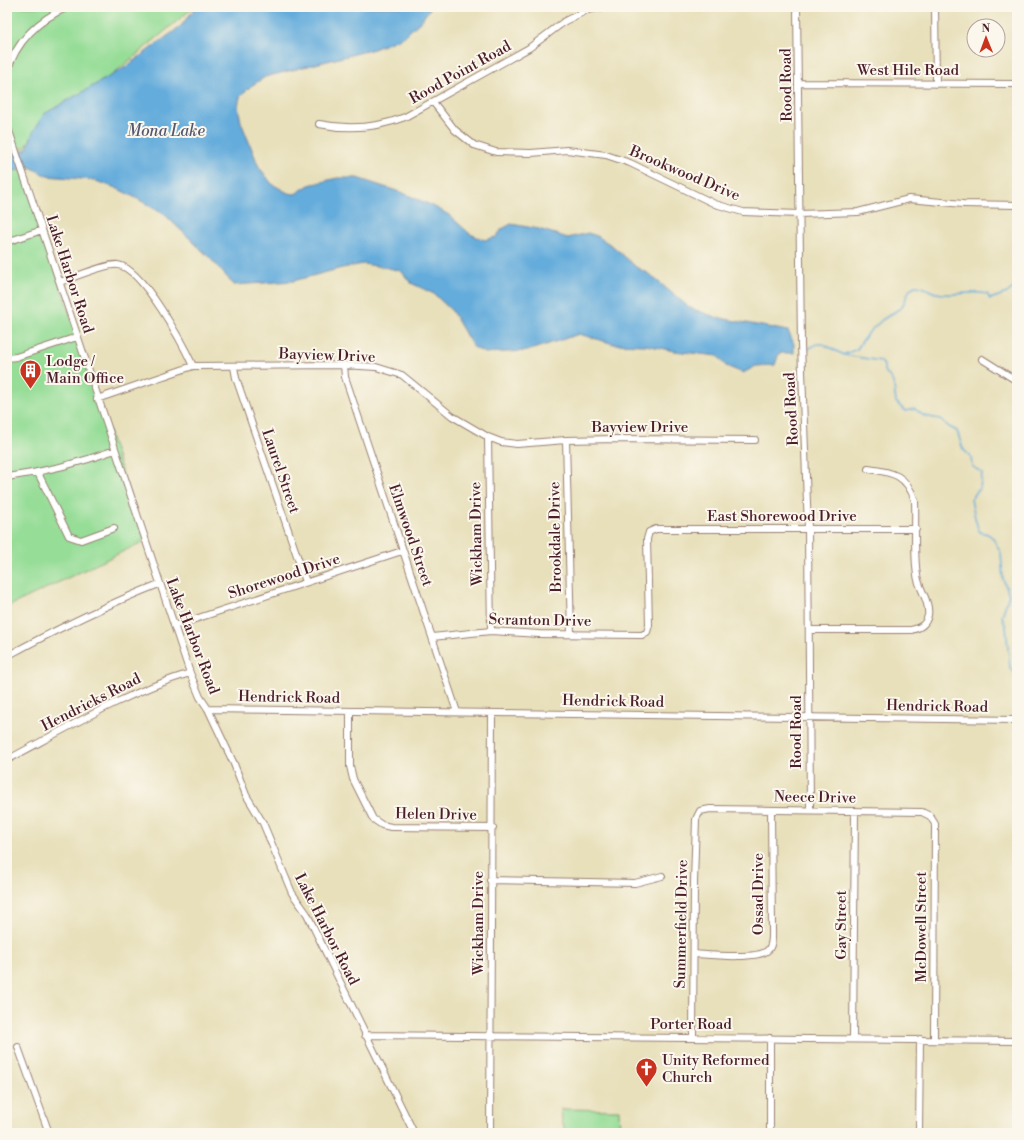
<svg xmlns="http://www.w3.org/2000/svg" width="1024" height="1140" font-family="'Libre Bodoni',serif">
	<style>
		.green { fill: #96dd97; stroke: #707e61 }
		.water { fill: #64acdb; stroke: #576683 }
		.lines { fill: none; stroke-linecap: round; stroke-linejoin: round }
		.stream { stroke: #64acdb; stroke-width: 1.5 }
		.minor-casing { stroke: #998073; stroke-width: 8 }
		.minor { stroke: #fff; stroke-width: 6 }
		.labels { text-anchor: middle; stroke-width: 4; stroke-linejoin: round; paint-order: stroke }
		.street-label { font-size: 15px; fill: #4a1f2b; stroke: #fbf7ec }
		.poi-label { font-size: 15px; fill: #4a1f2b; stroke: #fbf7ec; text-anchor: start }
		.water-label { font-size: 16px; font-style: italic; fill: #545771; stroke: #fbf7ec }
	</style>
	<rect width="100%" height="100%" fill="#fbf7ec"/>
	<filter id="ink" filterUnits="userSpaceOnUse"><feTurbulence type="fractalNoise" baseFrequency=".025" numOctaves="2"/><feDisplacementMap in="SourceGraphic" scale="8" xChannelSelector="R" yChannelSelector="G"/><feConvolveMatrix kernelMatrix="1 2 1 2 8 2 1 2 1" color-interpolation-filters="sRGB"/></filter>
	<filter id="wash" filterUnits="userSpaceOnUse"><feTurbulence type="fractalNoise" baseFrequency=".012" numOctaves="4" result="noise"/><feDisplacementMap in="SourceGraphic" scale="16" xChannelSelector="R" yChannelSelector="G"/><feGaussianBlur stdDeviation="0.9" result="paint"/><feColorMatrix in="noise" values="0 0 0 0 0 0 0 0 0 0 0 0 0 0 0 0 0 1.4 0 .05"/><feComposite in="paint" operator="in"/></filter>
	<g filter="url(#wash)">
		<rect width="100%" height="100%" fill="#e8e0bb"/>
		<path class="green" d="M7,7H194L112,75L44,114L26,147L7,155Z
			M22,170L145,541L7,607V172Z
			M561,1109L619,1110L620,1133H566L562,1121Z"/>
		<path class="water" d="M196,7H431L421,21L403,37L374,49L265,77L251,86L240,97L238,106L241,122L259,167L272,184L288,193L295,194L309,185L337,178H357L403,193L433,206L449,215L470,234L485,240L496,237L502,229L511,224L539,229L568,238L588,233L597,236L614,247L636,267L649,274L690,308L715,317L788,331L794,344V353H779L775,365L756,366L743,373L726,366L718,356L674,351L646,345L614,344L579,334L527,351L485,353L473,347L452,311L434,294L411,283L401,271L384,267L363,264L342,268L293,281L234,285L210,258L165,215L136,198L116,188L93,180L47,176L30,167L7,172V156L27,149L33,132L44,114L124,68L181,26Z"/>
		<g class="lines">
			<path class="stream" d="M808,349L817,344H823L844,355L881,361L884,366V371C897,383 893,386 896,402L905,411L915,409L924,416L940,419L949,427L957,431L963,449L971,457L972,466L982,473L980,488L971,499C972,505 977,529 980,532L988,534L993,538L1001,553L1003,579L1009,595L1002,616L1006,627L1010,668L1017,675
				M845,354L857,349L867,334L882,320L902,307L910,289L915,286C924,285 928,291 936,293C953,297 970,290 987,294L990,299L1007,293L1017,285"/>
		</g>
	</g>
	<g filter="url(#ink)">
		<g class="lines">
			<defs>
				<path id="minor" d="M797,7L801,345L808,529L810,809
					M935,7L936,84
					M7,73C15,42 39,19 68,7
					M799,83L1017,84
					M433,102L455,130L474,145L496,152L531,153L567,150L606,155L630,163L715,204L743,212L799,214L858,212L909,199L963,204L1017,205
					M319,124C348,130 377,128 405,117L529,48L565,21L587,10L603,7
					M7,125L190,673L200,697L208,709L234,764L246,795L263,823L292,893L307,914L414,1133
					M7,242L42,230
					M60,282C72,278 108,263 118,265C142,268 183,344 193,366
					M7,358L16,357L77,337
					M982,359L1017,381
					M344,365L345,377L457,712
					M234,367L236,378L306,582
					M97,399L193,366L344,365L376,367L402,375L452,416L488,437L501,442L517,444L566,440L616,439L755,440
					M488,437L491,631
					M566,440L571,634
					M38,473L69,536L81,540L114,528
					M7,477C44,472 80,463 115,450
					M174,626L402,551
					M809,630H911C920,628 926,625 928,615C930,603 921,591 918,580C913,561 916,522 915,501C907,475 893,472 868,469
					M432,637L491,631L539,634L642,635L647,632L649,625L647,539L649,532L656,529H916
					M7,656C57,629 106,605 159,584
					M208,709L1017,720
					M350,711V766L353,779L373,819L382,825L391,827L493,828
					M7,760C67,728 125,693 190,673
					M490,880L635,883L662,876
					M695,954C709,955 758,960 768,950C773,945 772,936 772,930L771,810
					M365,1035L1017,1041
					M693,1038L694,882L696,819L700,811L710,809L922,812L930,816L935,824L934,1039
					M853,1039L855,811
					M18,1047L49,1133
					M490,1133L492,713
					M770,1133V1038
					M919,1133L920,1039"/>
			</defs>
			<use href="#minor" class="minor-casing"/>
			<use href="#minor" class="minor"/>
		</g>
	</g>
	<defs>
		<symbol id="building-pin" viewBox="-11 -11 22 30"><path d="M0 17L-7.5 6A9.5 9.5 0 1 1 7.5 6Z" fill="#c8321e" stroke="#fbf7ec"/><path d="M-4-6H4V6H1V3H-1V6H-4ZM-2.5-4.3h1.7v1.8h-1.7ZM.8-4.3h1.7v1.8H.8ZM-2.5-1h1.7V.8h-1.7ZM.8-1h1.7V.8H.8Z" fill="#fff"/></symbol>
		<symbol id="church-pin" viewBox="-11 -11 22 30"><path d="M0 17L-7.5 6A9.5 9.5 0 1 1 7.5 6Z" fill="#c8321e" stroke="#fbf7ec"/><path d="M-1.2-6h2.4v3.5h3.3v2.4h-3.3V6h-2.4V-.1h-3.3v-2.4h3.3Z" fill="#fff"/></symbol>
	</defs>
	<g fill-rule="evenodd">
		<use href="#building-pin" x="18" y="358" width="25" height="34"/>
		<use href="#church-pin" x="634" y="1056" width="25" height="34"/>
	</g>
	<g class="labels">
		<g class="street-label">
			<text x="908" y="75">West Hile Road</text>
			<text transform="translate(460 72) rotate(-29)" y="5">Rood Point Road</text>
			<text transform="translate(786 85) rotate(-91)" y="5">Rood Road</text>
			<text transform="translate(685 173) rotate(23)" y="5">Brookwood Drive</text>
			<text transform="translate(70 274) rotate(72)" y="5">Lake Harbor Road</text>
			<text transform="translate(327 355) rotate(2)" y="5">Bayview Drive</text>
			<text transform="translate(791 409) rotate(-93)" y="5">Rood Road</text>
			<text x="640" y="432">Bayview Drive</text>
			<text transform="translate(281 471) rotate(71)" y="5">Laurel Street</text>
			<text x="782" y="521">East Shorewood Drive</text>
			<text transform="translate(476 534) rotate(-91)" y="5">Wickham Drive</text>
			<text transform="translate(411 535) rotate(71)" y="5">Elmwood Street</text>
			<text transform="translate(555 537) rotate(-91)" y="5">Brookdale Drive</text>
			<text transform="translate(284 576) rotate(-18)" y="5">Shorewood Drive</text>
			<text transform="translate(540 620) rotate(1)" y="5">Scranton Drive</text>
			<text transform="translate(193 636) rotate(69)" y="5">Lake Harbor Road</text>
			<text transform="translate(289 697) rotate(1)" y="5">Hendrick Road</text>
			<text transform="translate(613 701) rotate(1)" y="5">Hendrick Road</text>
			<text transform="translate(91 702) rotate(-27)" y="5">Hendricks Road</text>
			<text transform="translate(937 706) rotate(1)" y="5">Hendrick Road</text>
			<text transform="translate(796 732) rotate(-90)" y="5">Rood Road</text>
			<text transform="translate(815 797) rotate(1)" y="5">Neece Drive</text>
			<text transform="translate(436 814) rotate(1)" y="5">Helen Drive</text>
			<text transform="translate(758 894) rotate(-90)" y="5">Ossad Drive</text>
			<text transform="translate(478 923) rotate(-90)" y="5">Wickham Drive</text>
			<text transform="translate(681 924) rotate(-89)" y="5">Summerfield Drive</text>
			<text transform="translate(841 925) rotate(-90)" y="5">Gay Street</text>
			<text transform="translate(921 927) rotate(-90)" y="5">McDowell Street</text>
			<text transform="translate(327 929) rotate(63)" y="5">Lake Harbor Road</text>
			<text x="691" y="1029">Porter Road</text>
		</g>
		<g class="poi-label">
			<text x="46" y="366">Lodge /<tspan x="46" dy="17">Main Office</tspan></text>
			<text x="662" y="1065">Unity Reformed<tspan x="662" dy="17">Church</tspan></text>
		</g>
		<g class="water-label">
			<text x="166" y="136">Mona Lake</text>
		</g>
	</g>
	<rect width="1024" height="1140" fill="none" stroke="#fbf7ec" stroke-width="24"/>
	<g transform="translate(986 38) rotate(359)"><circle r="19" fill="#fbf7ec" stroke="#b4a19f"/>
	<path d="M0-3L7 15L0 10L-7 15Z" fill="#c8321e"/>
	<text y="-6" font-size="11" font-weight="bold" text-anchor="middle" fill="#4a1f2b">N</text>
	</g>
</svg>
